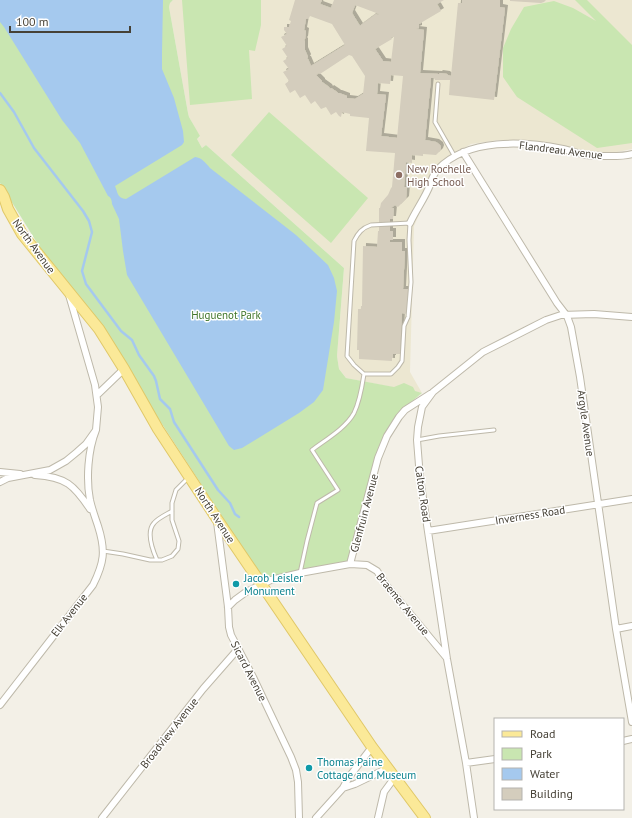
<svg xmlns="http://www.w3.org/2000/svg" width="632" height="818" font-family="'PT Sans',sans-serif">
	<style>
		.education { fill: #ece7d1 }
		.green { fill: #c9e6b1 }
		.water { fill: #a5c9ee }
		.lines { fill: none; stroke-linecap: round; stroke-linejoin: round }
		.stream { stroke: #a5c9ee; stroke-width: 2.5 }
		.building { fill: #d4cdbd; fill-rule: evenodd; filter: url(#shadow) }
		.lane-casing { stroke: #beb9aa; stroke-width: 5 }
		.street-casing { stroke: #beb9aa; stroke-width: 8 }
		.primary-casing { stroke: #e0c868; stroke-width: 12 }
		.lane { stroke: #fff; stroke-width: 3 }
		.street { stroke: #fff; stroke-width: 6 }
		.primary { stroke: #fbe998; stroke-width: 10 }
		.education-dot { fill: #8d6e63; stroke: #fff; stroke-width: 1.5 }
		.culture-dot { fill: #0f9aa8; stroke: #fff; stroke-width: 1.5 }
		.labels { text-anchor: middle; stroke-width: 3; stroke-linejoin: round; paint-order: stroke }
		.street-label { font-size: 11px; fill: #464136; stroke: #fff }
		.education-label { font-size: 11px; fill: #785e54; stroke: #fff; text-anchor: start }
		.park-label { font-size: 11px; fill: #40762b; stroke: #fff }
		.culture-label { font-size: 11px; fill: #0d838f; stroke: #fff; text-anchor: start }
	</style>
	<defs>
		<filter id="shadow"><feDropShadow dx="3" dy="-3" stdDeviation="0" flood-color="#0004"/></filter>
	</defs>
	<rect width="100%" height="100%" fill="#f3f0e7"/>
	<path class="education" d="M173,0H632V149L617,152H589L544,143L499,140L471,144L449,157L438,172L414,226L410,372L422,393L346,378L339,369L337,356L344,268L206,145L202,148L197,139L200,137L189,117L188,113L169,7L170,3Z"/>
	<path class="green" d="M0,0H173L170,3L169,7L188,113L189,117L200,136L197,139L202,148L206,145L344,268L337,356L339,369L346,378L394,387L404,383L413,387L415,391L422,393L404,408L379,446L348,562L262,578L162,424L39,246L0,183Z
		M182,0H261V25L255,51L249,50L252,99L190,105Z
		M575,0H587L632,45V143L597,148L517,97L503,77V48L511,29L524,7L554,1L573,8L596,21Z
		M269,112L368,198L331,243L231,155Z"/>
	<path class="water" d="M0,0H163L162,53V69L174,98L183,131L184,142L182,145L115,186C118,193 117,198 126,199L195,157C202,158 205,162 210,168L296,235L328,265L334,278L337,291L334,322L323,390L314,402L299,413L242,448L234,450L229,446L127,275L123,251L119,219L112,204C112,201 111,197 108,196L80,143L62,120L4,27L0,22Z"/>
	<g class="lines">
		<path class="stream" d="M0,93L14,112L34,148L83,211L89,221L92,232L82,271L86,284L121,331L132,340L139,355L154,376L156,381L160,399L170,409L174,422L218,490L230,503L235,514L239,517"/>
	</g>
	<path class="building" d="M295,0H322L320,4L331,8L334,0H444L437,4L441,11L419,24V28L416,29L424,30L420,73L439,74L440,73L447,74L448,75L451,76L458,3H462V0H500V7L505,8L494,100L449,95L450,80H435L434,78H431L425,140L436,142L440,145L441,148L440,151L436,155L423,154V156L412,155V163L406,162L404,187H407L406,199L398,207L395,205L391,208H394L393,219H390V231H393V240H390V242H402V251H405L403,289H409L407,314L402,313L400,354H393V358H392V361L359,359V350H357L358,309H361V306H362L363,246L377,247L378,231H379V208H380L381,203L388,195L391,188L392,187L395,153L366,151L369,118L350,116V114L342,112L341,117L339,116L336,112L331,115L326,107L321,109L315,101L311,104L305,95L300,98L295,90L290,93L285,84L289,81L283,72L289,69L283,61L288,58L282,49L287,46L281,37L287,34L284,30V27H289L291,21L289,20ZM355,5L379,14L378,15L376,14L361,25L360,26L352,13ZM310,16L332,24L345,45L311,66L308,59H307L308,57L305,50V41L304,40L305,39L306,31L304,30L306,19L309,18ZM391,37H394L391,62L383,61L375,49L392,39ZM349,55L352,56L365,76L363,94L355,99L347,98V96L339,93H338L337,92L331,88L330,89L329,87L322,82V81L316,75L319,73L320,74ZM391,75L403,76L397,138L381,136L386,95L377,94L378,83L390,84Z
		M510,0H546L544,2L541,3L510,1Z"/>
	<g class="lines">
		<defs>
			<path id="lane" d="M438,84L435,122L455,157
				M410,223L409,240L411,282L408,317L404,326L402,361L398,367L391,374H364L354,365L347,356L354,241C358,233 362,228 371,225Z
				M417,440L439,436L494,430
				M103,551L123,554L150,560H162L172,556L178,549L179,541L172,520V503L176,490L188,478
				M157,560C153,551 146,532 154,523C158,518 167,514 172,511
				M300,573L307,541L317,503L338,490L312,450C325,440 346,428 354,413C360,401 362,387 364,374"/>
			<path id="street" d="M463,152L557,303L567,316L571,327L580,377L616,629L632,722
				M410,223C416,210 425,198 430,185C432,179 433,174 438,169C468,138 523,141 563,149C571,151 578,153 586,155C596,156 623,157 632,154
				M97,395L124,369
				M0,472L20,474
				M35,475C66,477 74,485 90,509
				M0,482L8,478L50,470L66,461L77,452L86,444L96,430L98,407L95,385L69,295
				M217,522L228,607L229,627L231,635L253,677L291,757L296,770L298,782L299,818
				M428,531L632,499
				M350,564L378,458L387,436L399,417L405,410L430,394
				M228,607L235,600L246,592L271,580L300,573L350,564L367,565L377,571L387,586L446,657
				M616,629L632,626
				M0,705L93,585C104,563 106,551 98,526C95,517 92,509 90,500C86,479 88,450 96,430
				M623,741L632,739
				M466,763L495,759
				M343,788L355,784L388,768
				M102,818L203,689L238,649
				M316,818L343,788L349,777L372,747
				M378,818L384,792L395,777
				M474,818L466,763L447,659L420,478L417,440L418,427L422,407L433,392L483,352L546,320L561,315L594,314L632,317"/>
			<path id="primary" d="M0,190L4,197L8,209L22,234L99,329L124,369L158,429L217,519L372,747L425,818"/>
		</defs>
		<use href="#lane" class="lane-casing"/>
		<use href="#street" class="street-casing"/>
		<use href="#primary" class="primary-casing"/>
		<use href="#lane" class="lane"/>
		<use href="#street" class="street"/>
		<use href="#primary" class="primary"/>
	</g>
	<circle class="education-dot" cx="399" cy="175" r="4"/>
	<g class="culture-dot">
		<circle cx="236" cy="584" r="4"/>
		<circle cx="309" cy="768" r="4"/>
	</g>
	<g class="labels">
		<g class="street-label">
			<text transform="translate(561 150) rotate(7)" y="4">Flandreau Avenue</text>
			<text transform="translate(34 246) rotate(54)" y="4">North Avenue</text>
			<text transform="translate(586 423) rotate(82)" y="4">Argyle Avenue</text>
			<text transform="translate(423 494) rotate(82)" y="4">Calton Road</text>
			<text transform="translate(364 513) rotate(-75)" y="4">Glenfruin Avenue</text>
			<text transform="translate(215 515) rotate(57)" y="4">North Avenue</text>
			<text transform="translate(530 515) rotate(-9)" y="4">Inverness Road</text>
			<text transform="translate(403 604) rotate(51)" y="4">Braemer Avenue</text>
			<text transform="translate(69 615) rotate(-52)" y="4">Elk Avenue</text>
			<text transform="translate(249 671) rotate(63)" y="4">Sicard Avenue</text>
			<text transform="translate(169 733) rotate(-52)" y="4">Broadview Avenue</text>
		</g>
		<g class="education-label">
			<text x="407" y="173">New Rochelle<tspan x="407" dy="13">High School</tspan></text>
		</g>
		<g class="park-label">
			<text x="226" y="319">Huguenot Park</text>
		</g>
		<g class="culture-label">
			<text x="244" y="582">Jacob Leisler<tspan x="244" dy="13">Monument</tspan></text>
			<text x="317" y="766">Thomas Paine<tspan x="317" dy="13">Cottage and Museum</tspan></text>
		</g>
	</g>
	<rect x="494" y="718" width="130" height="92" fill="#ffffff" stroke="#b5b3af"/>
	<rect x="502" y="731" width="20" height="6" fill="#fbe998" stroke="#b5b3af"/>
	<text x="530" y="738" font-size="12" fill="#464136">Road</text>
	<rect x="502" y="748" width="20" height="12" fill="#c9e6b1" stroke="#b5b3af"/>
	<text x="530" y="758" font-size="12" fill="#464136">Park</text>
	<rect x="502" y="768" width="20" height="12" fill="#a5c9ee" stroke="#b5b3af"/>
	<text x="530" y="778" font-size="12" fill="#464136">Water</text>
	<rect x="502" y="788" width="20" height="12" fill="#d4cdbd" stroke="#b5b3af"/>
	<text x="530" y="798" font-size="12" fill="#464136">Building</text>
	<path d="M10 26v6h120v-6" fill="none" stroke="#464136" stroke-width="2"/>
	<text x="16" y="26" font-size="12" fill="#464136" stroke="#ffffff" stroke-width="3" paint-order="stroke">100 m</text>
</svg>
